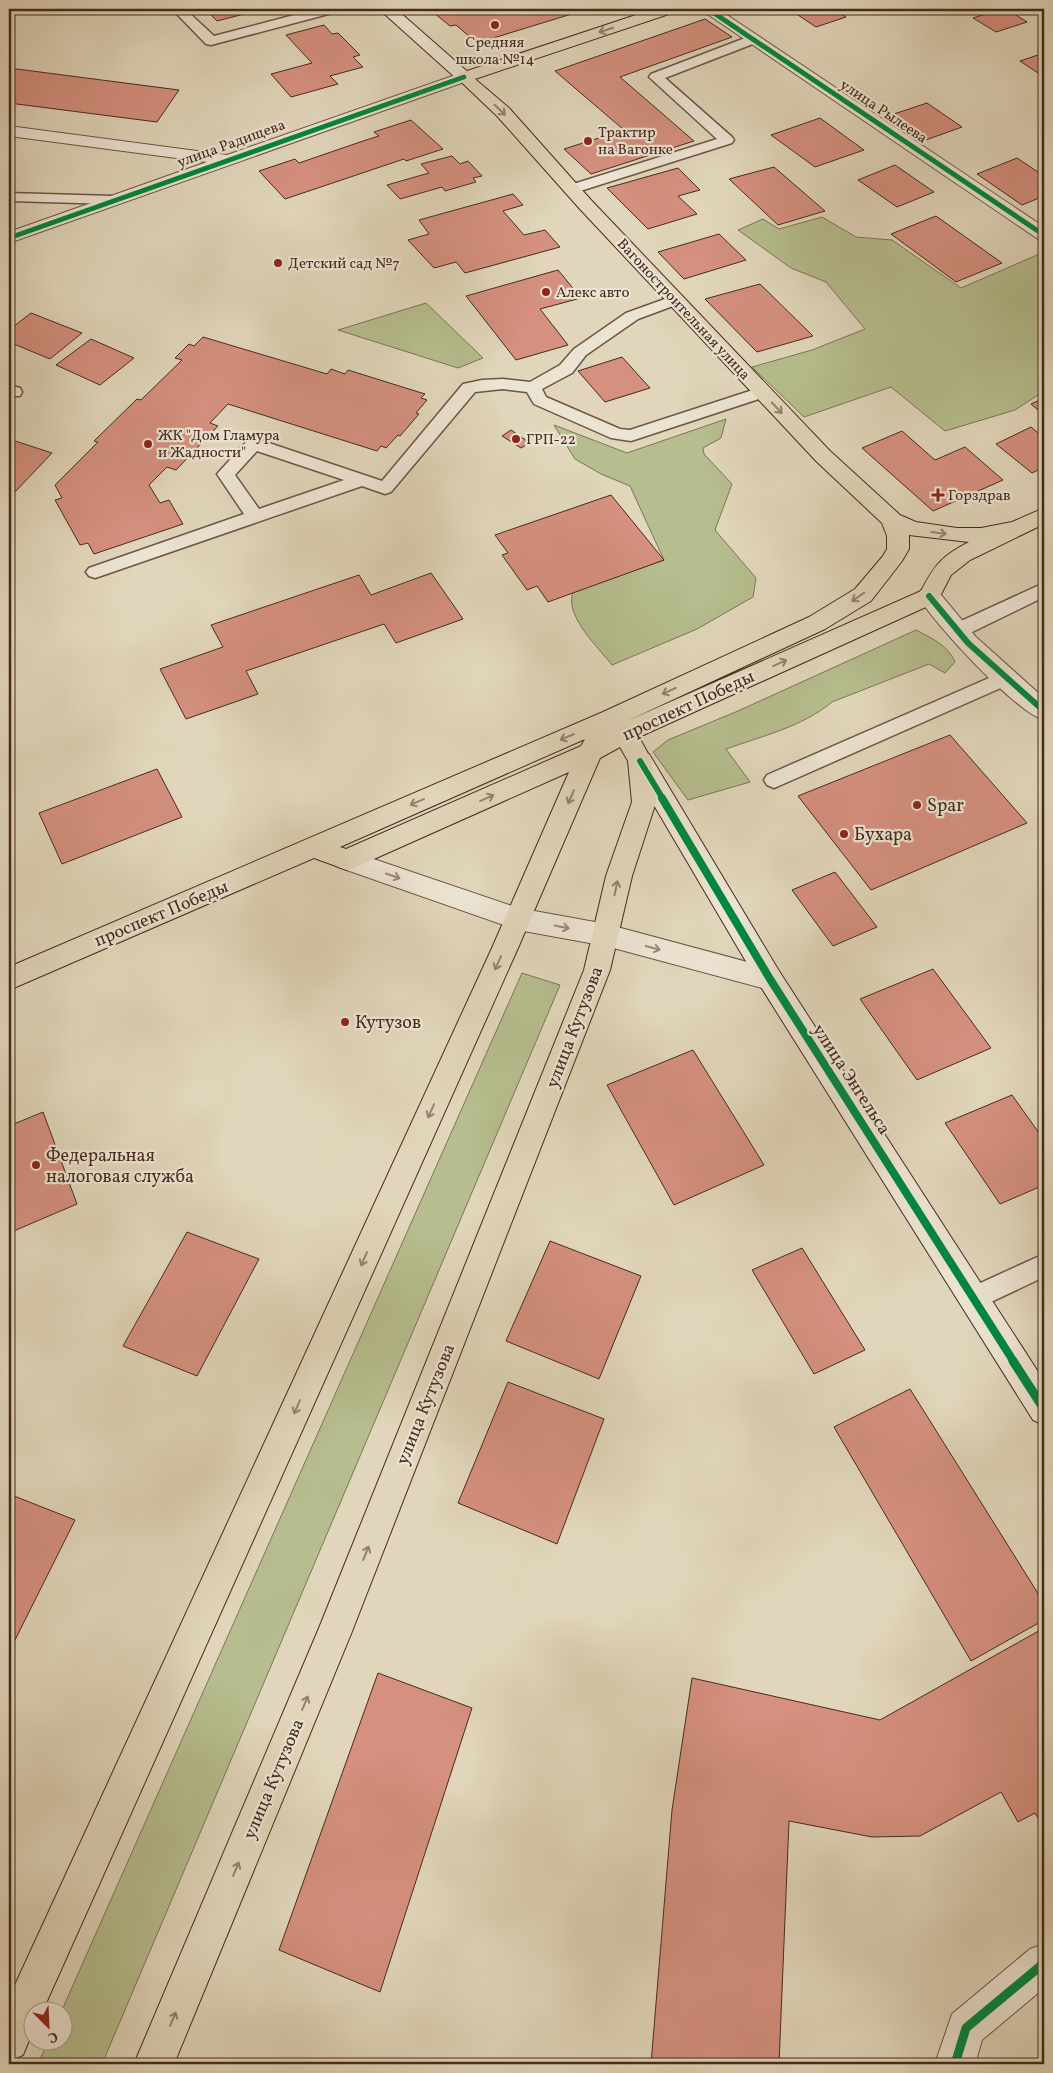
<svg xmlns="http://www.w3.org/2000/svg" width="1053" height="2073" font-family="Vollkorn,serif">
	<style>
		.green { fill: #b6bd8e; stroke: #7e7456 }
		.building { fill: #d5907f; stroke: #462a1e }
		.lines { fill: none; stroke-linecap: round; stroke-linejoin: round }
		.lane-casing { stroke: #6d5545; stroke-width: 3 }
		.street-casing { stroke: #6d5545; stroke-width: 2 }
		.secondary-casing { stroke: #462a1e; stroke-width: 2 }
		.primary-casing { stroke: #462a1e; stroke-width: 2 }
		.lane { fill: #ece4d3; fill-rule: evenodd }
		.street { fill: #ece4d3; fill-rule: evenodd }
		.secondary { fill: #ece4d3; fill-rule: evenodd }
		.primary { fill: #e1d6bb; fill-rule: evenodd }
		.cycleway-far3-casing { stroke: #ece4d3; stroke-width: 7 }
		.cycleway-far2-casing { stroke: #ece4d3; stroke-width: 9 }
		.cycleway-far1-casing { stroke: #ece4d3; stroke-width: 11 }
		.cycleway-casing { stroke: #ece4d3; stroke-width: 12 }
		.cycleway-far3 { stroke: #00873e; stroke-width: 5 }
		.cycleway-far2 { stroke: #00873e; stroke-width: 6 }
		.cycleway-far1 { stroke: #00873e; stroke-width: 8 }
		.cycleway { stroke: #00873e; stroke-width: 9 }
		.oneway { stroke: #94806c }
		.oneway2 { stroke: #998778 }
		.poi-dot { fill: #8f2418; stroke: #ece4d3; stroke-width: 2 }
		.labels { text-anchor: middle; stroke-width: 4.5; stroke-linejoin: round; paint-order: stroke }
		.far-poi-label { font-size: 15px; fill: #462a1e; stroke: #ece4d3; text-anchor: start }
		.far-street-label { font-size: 15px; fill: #462a1e; stroke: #ece4d3 }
		.street-label { font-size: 18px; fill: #462a1e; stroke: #ece4d3 }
		.poi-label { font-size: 18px; fill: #462a1e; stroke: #ece4d3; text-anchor: start }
	</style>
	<rect width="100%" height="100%" fill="#e1d6bb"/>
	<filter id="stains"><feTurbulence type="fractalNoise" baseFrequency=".004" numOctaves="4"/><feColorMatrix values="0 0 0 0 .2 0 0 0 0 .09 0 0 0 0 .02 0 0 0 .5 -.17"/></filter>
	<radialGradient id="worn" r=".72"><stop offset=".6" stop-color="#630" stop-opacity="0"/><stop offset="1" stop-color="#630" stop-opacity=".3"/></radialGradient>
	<path class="green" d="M822,217L856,237L892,240L961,288L1044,252V391L1015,410L945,431L891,387L804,417L752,367L812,350L865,329L826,282L791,268L738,230L763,219L779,229Z
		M426,303L483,358L458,368L338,330Z
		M726,419L721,438L703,448L704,454L732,484L715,530L756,578L753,597L697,629L612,665C599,648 564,616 573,592L664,560L630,486L601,474L575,459L554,425L627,453Z
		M916,630C931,638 948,645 955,662L945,673L929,664L832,702C802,727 762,736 726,749L750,782L688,800L653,752L668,740L738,711Z
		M522,973L560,985L102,2064H38L48,2041L62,2040V2010Z"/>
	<path class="building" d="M205,9H238L244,14L217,21Z
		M429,9H588L477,43L456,25L450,26Z
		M789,9H833L846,17L816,27Z
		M1001,9H1006L1027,22L996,32L973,18Z
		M705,19L732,37L620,77L694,141L591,174L564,149L624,130L555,71Z
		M324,25L332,34L338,33L360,55L353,57L363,67L330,76L338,84L291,97L271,74L312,63L286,35Z
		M1044,53V77L1020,61Z
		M9,68L179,90L157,122L9,103Z
		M927,103L962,127L923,141L888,116Z
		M820,118L864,150L815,167L771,135Z
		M411,120L443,149L406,161L404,159L285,199L259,171L295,159L299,163L366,140L379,136L374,132Z
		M452,156L460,164L468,161L482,176L473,178L476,182L445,191L442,187L400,199L387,185L429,173L421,164Z
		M1017,158L1044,176V196L1022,205L977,174Z
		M895,165L934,192L897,207L858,180Z
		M774,167L825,211L778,225L729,179Z
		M678,168L700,190L678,196L697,214L648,229L607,188Z
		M513,194L523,205L503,211L524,235L545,230L560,247L465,273L456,262L434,268L408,240L429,234L419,220Z
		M936,216L1002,263L956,282L891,234Z
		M719,234L746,260L684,279L658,252Z
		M558,270L581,298L540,309L568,345L516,360L466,296Z
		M760,284L813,336L757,352L705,299Z
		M31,313L82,333L50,359L9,342V330Z
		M203,337L327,374L331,369L345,374L348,370L425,394L421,398L427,400L416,413L419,414L400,436L398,435L386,448L381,446L377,451L228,404L210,423L218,426L176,470L167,467L149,485L160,503L169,500L183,524L94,554L88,543L80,545L55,500L62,498L55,485L98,442L94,441L137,399L141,400L182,360L175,358L189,344L194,346Z
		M91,339L134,358L100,385L56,365Z
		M622,357L650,388L605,402L578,371Z
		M1044,398V415L1031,404Z
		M1031,427L1044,438V467L1032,473L996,444Z
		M511,430L530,443L521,448L502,436Z
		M902,431L935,460L965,447L1003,480L933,511L862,448Z
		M9,439L52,453L14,493L9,492Z
		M611,495L664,560L548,602L537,586L527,590L502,555L508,553L495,535Z
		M431,573L463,619L396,643L384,624L246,671L258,694L186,719L160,669L223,647L211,625L359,575L371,595Z
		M950,735L1027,823L871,890L798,796Z
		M157,769L182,817L62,864L39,813Z
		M835,872L877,927L833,946L792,890Z
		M933,969L991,1048L917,1080L860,999Z
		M693,1050L764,1165L674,1205L607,1085Z
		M1012,1095L1044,1140V1185L1000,1204L945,1123Z
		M43,1112L77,1204L9,1233V1126Z
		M187,1232L259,1259L197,1376L123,1346Z
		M550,1241L641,1276L599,1379L506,1341Z
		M802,1248L865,1350L814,1374L752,1270Z
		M508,1382L604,1419L557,1544L458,1503Z
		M910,1389L1044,1603V1620L971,1661L834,1427Z
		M9,1494L75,1520L9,1652Z
		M1044,1628V1828L1035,1813L1018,1822L1001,1792L920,1836L872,1837L789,1821L779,2064H651L672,1810L692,1678L880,1720Z
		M378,1673L472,1708L380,1992L279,1950Z"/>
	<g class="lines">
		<defs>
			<path id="lane" d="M172,9H185L214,36L317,9H337L336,12L211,45L206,44Z
				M753,35L760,39L758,42L665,78L732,137L734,140L732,143L577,192H567L565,189L567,186L717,139L649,77L651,74Z
				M9,193L114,196L121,200L114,204L9,201Z
				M676,295L681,297L684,300L681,303L638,319L586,355L572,373L542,389L546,397L620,429L630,430L762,387L768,388L770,392L768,396L631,441L611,438L534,404L527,392L503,389L475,392L391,492L385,494L362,486L101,576L95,578L89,576L86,572L89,568L244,514L217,474L248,440H260L382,481L463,384L482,380L503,379L530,382L560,365L574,349L626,313ZM257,451L344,480L259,509L235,475Z
				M9,385L20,388L22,392L20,396H9Z
				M1044,583V597L964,636L957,638L950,636L948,631L950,626Z
				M1005,671L1012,673L1015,678L1012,683L781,785L774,788L767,785L764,780L767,775Z
				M1044,1254V1277L974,1310L965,1306L962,1298L965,1290Z"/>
			<path id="street" d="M700,9H718L1044,227V240L1038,239Z
				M1034,9H1044V15L1036,12Z
				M464,72L472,77L470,80L9,243V232L207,162L9,136V126L227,155Z
				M929,588L937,590L976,637L1044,698V720C1016,712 934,624 918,596L921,590Z
				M347,850L518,908L606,924L770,968L779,971L783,979L779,987L770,990L606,946L518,930L338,867L334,860L338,853Z
				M1044,1944V1988L982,2040L975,2064H935L952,2014L1030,1949Z"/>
			<path id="secondary" d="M379,9H396L470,74L472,77L470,80H458Z
				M640,752L649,754L779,971L1044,1381V1425L1033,1420L761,987L628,761L631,754Z"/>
			<path id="primary" d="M654,9H677L675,12L475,79L509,108L591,200L830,451L900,515L916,522L957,528H981L1012,522L1044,508V524L970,560L951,575L937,602L639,737L652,761L656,802L632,876L610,970L351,1634L174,2064H134L319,1628L584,970L606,876L632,802L628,761L620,747L600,758L518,948L43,2010H32V2033L23,2055L9,2061V1998L492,948L569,772L356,867L347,870L314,858L9,990V967L603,712L809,617L855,589L883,556L887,549V536L882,523L816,461L579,208L497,116L456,77L458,74ZM909,535L969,542C942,556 935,564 921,591L627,721L825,629L871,601L902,561L909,549ZM585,739L581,746L346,849L340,847Z"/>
		</defs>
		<use href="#lane" class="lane-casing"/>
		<use href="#street" class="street-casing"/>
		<use href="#secondary" class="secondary-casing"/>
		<use href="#primary" class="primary-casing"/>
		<use href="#lane" class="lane"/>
		<use href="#street" class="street"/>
		<use href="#secondary" class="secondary"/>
		<use href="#primary" class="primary"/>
		<defs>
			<path id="cycleway-far3" d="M708,9L1044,235
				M9,238L464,77"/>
			<path id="cycleway-far2" d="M929,596L968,643L1044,711
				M640,761L663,799"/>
			<path id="cycleway-far1" d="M662,798L770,979L1014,1362"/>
			<path id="cycleway" d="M1013,1361L1044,1409
				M955,2064L966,2028L1044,1963"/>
		</defs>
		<use href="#cycleway-far3" class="cycleway-far3-casing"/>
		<use href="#cycleway-far2" class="cycleway-far2-casing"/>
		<use href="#cycleway-far1" class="cycleway-far1-casing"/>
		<use href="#cycleway" class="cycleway-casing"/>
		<use href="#cycleway-far3" class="cycleway-far3"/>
		<use href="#cycleway-far2" class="cycleway-far2"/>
		<use href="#cycleway-far1" class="cycleway-far1"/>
		<use href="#cycleway" class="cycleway"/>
	</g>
	<defs><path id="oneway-shaft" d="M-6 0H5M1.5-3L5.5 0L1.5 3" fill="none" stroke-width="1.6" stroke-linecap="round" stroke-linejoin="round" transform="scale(1.25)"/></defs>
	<g class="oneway">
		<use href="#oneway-shaft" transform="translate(606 30) rotate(162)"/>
		<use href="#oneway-shaft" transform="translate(500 110) rotate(44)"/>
		<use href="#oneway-shaft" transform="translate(777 408) rotate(47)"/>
		<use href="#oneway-shaft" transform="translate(939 533) rotate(8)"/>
		<use href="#oneway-shaft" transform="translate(858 597) rotate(145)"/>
		<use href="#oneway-shaft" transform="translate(780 663) rotate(-24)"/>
		<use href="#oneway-shaft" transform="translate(669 691) rotate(156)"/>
		<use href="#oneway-shaft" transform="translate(567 737) rotate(157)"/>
		<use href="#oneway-shaft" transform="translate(571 797) rotate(113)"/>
		<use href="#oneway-shaft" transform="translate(487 798) rotate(-24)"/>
		<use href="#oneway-shaft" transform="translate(417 802) rotate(157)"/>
		<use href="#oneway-shaft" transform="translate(616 888) rotate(-78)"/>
		<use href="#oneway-shaft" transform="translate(498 963) rotate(114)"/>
		<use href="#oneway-shaft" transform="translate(431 1111) rotate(114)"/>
		<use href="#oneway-shaft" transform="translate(364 1259) rotate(114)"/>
		<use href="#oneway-shaft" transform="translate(297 1407) rotate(114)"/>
		<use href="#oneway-shaft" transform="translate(366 1553) rotate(-68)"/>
		<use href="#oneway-shaft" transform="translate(305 1703) rotate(-67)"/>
		<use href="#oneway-shaft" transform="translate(236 1869) rotate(-67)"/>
		<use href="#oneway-shaft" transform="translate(173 2019) rotate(-67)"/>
	</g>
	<g class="oneway2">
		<use href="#oneway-shaft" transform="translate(393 876) rotate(19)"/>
		<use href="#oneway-shaft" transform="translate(562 927) rotate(11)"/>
		<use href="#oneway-shaft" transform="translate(653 948) rotate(15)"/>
	</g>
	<g class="poi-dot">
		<circle cx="495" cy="25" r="5"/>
		<circle cx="588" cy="141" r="5"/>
		<circle cx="278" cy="263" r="5"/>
		<circle cx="546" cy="292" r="5"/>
		<circle cx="516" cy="439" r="5"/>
		<circle cx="148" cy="444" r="5"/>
		<path d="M935.5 487.5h5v5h5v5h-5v5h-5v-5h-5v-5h5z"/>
		<circle cx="917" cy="805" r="5"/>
		<circle cx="844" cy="834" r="5"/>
		<circle cx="345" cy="1022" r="5"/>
		<circle cx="36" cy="1165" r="5"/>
	</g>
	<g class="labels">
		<g class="far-poi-label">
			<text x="495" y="47" text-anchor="middle">Средняя<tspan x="495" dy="17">школа №14</tspan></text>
			<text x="598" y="137">Трактир<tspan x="598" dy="17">на Вагонке</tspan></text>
			<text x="288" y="268">Детский сад №7</text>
			<text x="556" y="297">Алекс авто</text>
			<text x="158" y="440">ЖК "Дом Гламура<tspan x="158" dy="17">и Жадности"</tspan></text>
			<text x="526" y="444">ГРП-22</text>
			<text x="948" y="500">Горздрав</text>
		</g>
		<g class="far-street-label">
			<text transform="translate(884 111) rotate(34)" y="5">улица Рылеева</text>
			<text transform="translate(231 143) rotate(-20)" y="5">улица Радищева</text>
			<text transform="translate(684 309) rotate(47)" y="5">Вагоностроительная улица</text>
		</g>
		<g class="street-label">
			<text transform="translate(688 705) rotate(-25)" y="6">проспект Победы</text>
			<text transform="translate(161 913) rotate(-23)" y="6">проспект Победы</text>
			<text transform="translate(574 1027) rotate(-69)" y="6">улица Кутузова</text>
			<text transform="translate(852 1079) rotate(57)" y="6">улица Энгельса</text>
			<text transform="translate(425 1404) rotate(-68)" y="6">улица Кутузова</text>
			<text transform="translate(273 1779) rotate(-67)" y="6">улица Кутузова</text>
		</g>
		<g class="poi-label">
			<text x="927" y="811">Spar</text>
			<text x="854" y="840">Бухара</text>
			<text x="355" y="1028">Кутузов</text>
			<text x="46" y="1161">Федеральная<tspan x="46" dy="21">налоговая служба</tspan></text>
		</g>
	</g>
	<rect width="1053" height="2073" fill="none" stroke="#e1d6bb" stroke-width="30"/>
	<rect x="10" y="10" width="1033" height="2053" fill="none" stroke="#462a1e" stroke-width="2.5"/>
	<rect x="15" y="15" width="1023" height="2043" fill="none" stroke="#462a1e"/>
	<g transform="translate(48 2026) rotate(156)"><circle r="24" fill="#ece4d3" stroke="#aa9a8b"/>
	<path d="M0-4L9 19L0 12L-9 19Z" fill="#8f2418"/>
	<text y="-8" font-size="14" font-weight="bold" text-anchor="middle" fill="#462a1e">С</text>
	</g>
	<rect width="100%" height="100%" filter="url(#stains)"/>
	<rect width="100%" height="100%" fill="url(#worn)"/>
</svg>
